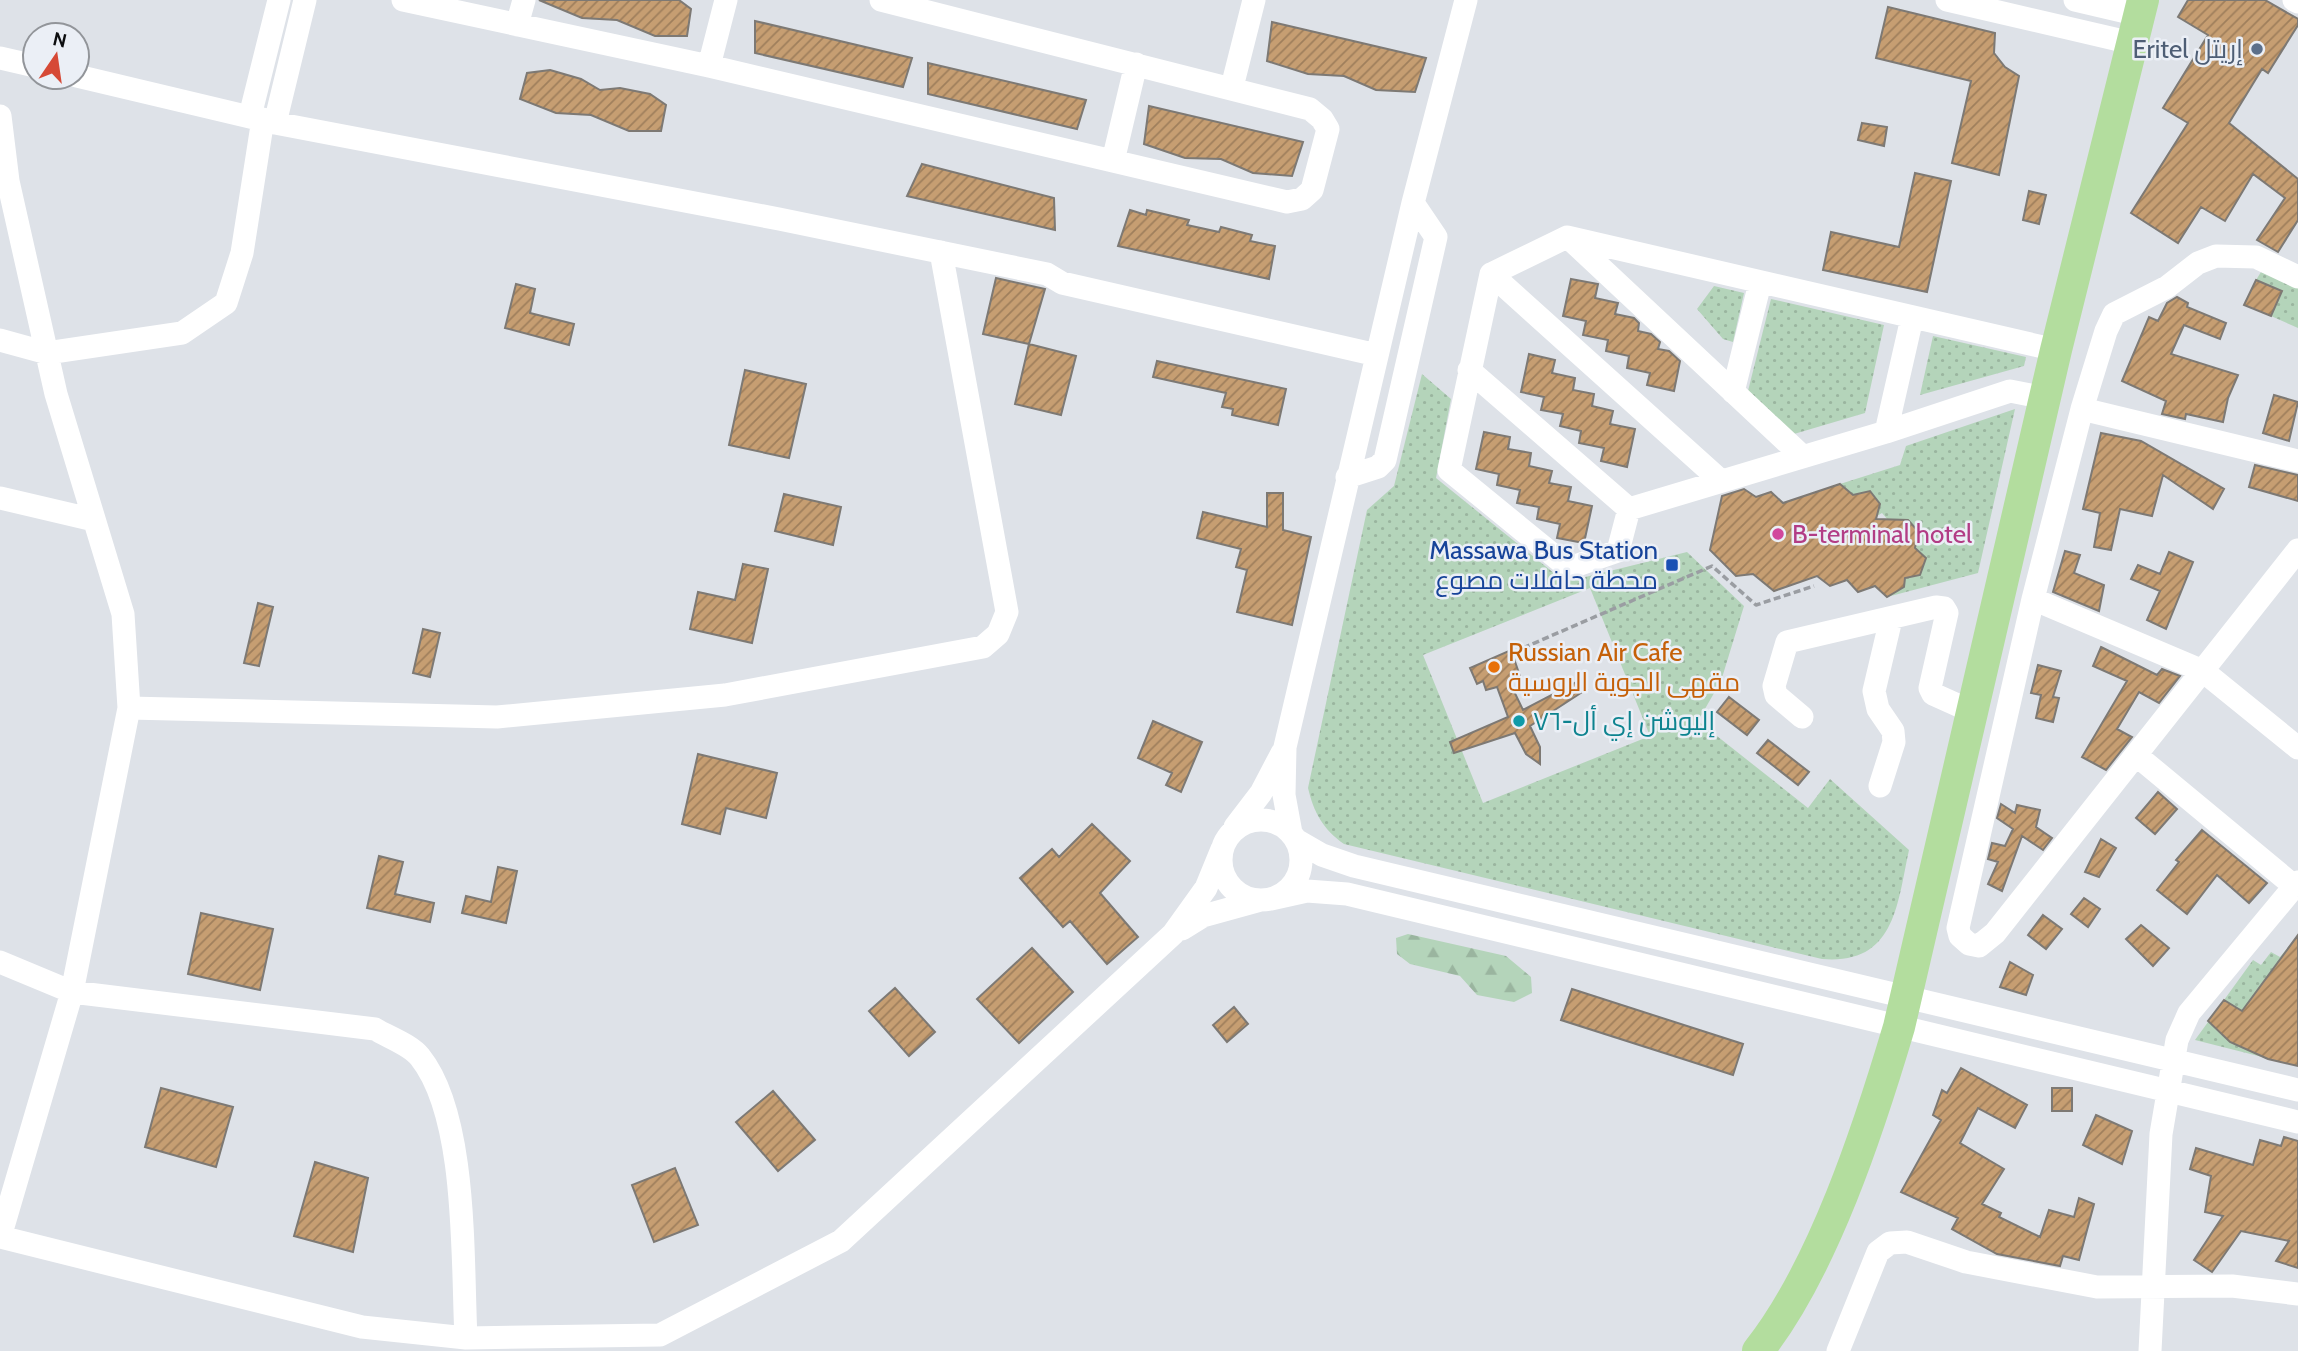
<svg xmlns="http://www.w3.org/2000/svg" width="2298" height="1351" font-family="Cabin,Cairo,sans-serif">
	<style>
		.forest { fill: url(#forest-firs) }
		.garden { fill: url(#garden-dots); fill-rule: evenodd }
		.building { fill: url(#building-hatch); stroke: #7d7974; stroke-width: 2 }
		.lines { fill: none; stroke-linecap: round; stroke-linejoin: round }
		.path { stroke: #9a9da2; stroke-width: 3.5; stroke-dasharray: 7 3.5; stroke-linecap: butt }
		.minor { stroke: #fff; stroke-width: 23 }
		.highway { stroke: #b3dd9e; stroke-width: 32 }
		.service-dot { fill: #5c6f8a; stroke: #ebeff6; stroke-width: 2.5 }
		.hotel-dot { fill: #d1479c; stroke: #ebeff6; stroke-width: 2.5 }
		.transit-dot { fill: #1a4fb4; stroke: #ebeff6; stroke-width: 2.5 }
		.food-dot { fill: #e8710a; stroke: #ebeff6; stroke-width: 2.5 }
		.culture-dot { fill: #0f9aa8; stroke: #ebeff6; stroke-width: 2.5 }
		.labels { text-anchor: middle; stroke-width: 5; stroke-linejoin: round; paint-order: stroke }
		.service-label { font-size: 26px; fill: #4e5e75; stroke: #ebeff6; text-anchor: end }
		.hotel-label { font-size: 26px; fill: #b23c85; stroke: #ebeff6; text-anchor: start }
		.transit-label { font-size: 26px; fill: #164399; stroke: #ebeff6; text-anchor: end }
		.food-label { font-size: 26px; fill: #c56008; stroke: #ebeff6; text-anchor: start }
		.culture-label { font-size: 26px; fill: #0d838f; stroke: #ebeff6; text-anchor: start }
	</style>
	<defs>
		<pattern id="forest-firs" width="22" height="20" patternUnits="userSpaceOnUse" patternTransform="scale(1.75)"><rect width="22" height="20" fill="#b4d4ba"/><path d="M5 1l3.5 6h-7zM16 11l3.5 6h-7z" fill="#9ab59f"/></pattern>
		<pattern id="garden-dots" width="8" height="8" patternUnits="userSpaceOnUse" patternTransform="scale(1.75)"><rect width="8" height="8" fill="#b4d4ba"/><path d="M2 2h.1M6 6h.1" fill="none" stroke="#9ab59f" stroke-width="1.8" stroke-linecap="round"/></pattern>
		<pattern id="building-hatch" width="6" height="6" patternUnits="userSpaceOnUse" patternTransform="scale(1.75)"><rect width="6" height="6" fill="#c69e72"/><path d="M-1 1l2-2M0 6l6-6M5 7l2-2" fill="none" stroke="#9f7f5c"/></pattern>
	</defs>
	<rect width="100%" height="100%" fill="#dee2e8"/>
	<path class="forest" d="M1408,934L1506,956L1531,977L1532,993L1514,1002L1477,995L1460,976L1410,964L1397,954L1396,938Z"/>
	<path class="garden" d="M2261,272L2298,283V328L2271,316L2282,292L2256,280Z
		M1714,286L1744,293L1733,342L1723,339L1697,309Z
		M1771,299L1884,325L1865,413L1794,434L1748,391Z
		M1933,336L2026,357L2024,366L1920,395Z
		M1422,374L1451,399L1436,478L1565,582L1687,552L1744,606L1721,681L1698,721L1808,808L1830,779L1909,850C1897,905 1895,965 1822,959L1344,844C1323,829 1314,813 1308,788L1367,510L1394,486ZM1590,588L1650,736L1483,803L1423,655Z
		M2015,409L1978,573L1887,597L1904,587L1905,578L1920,575L1926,558L1915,548L1918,531L1908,520H1888L1882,513L1877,516L1880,504L1870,492L1853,495L1840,484L1900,465L1906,446Z
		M2298,935V1066L2195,1040L2253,960L2261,965L2271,952L2280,957Z"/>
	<path class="building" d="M539,0H679L691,9L687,36H655L617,20L582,18Z
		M2188,0H2265L2298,19V25L2268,73L2262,69L2229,123L2298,179V220L2278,252L2257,240L2285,198L2253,174L2225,221L2201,207L2178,243L2131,213L2188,123L2163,108L2208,35L2178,17Z
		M1888,7L1995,33L1994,53L2005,67L2019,76L1999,175L1952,163L1971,81L1876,58Z
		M755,21L912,58L903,87L755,53Z
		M1272,22L1426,58L1415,92L1376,90L1344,76L1308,74L1267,61Z
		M928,63L1086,100L1077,129L928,94Z
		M550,70L581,79L600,90L620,88L650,94L666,105L661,131H629L591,115L556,113L520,99L527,73Z
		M1149,106L1303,142L1292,176L1253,173L1221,159L1185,158L1144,144Z
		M1862,123L1887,127L1884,146L1858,140Z
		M922,164L1054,198L1055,230L907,196Z
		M1915,173L1951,181L1927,292L1823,270L1831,232L1899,247Z
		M2029,191L2046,195L2039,224L2023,220Z
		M1130,210L1146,215L1147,210L1189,220L1187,225L1219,232L1221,227L1252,235L1250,241L1275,246L1269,279L1118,246Z
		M996,278L1045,289L1029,344L983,334Z
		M1571,279L1598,284L1595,298L1618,303L1615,314L1634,318L1639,323L1638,331L1651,334L1660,342L1658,349L1669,351L1680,361L1674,391L1647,385L1650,373L1627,368L1629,356L1606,351L1608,340L1583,335L1586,321L1563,316Z
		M2256,280L2282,291L2271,316L2244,305Z
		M516,284L535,289L530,313L574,324L569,345L505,328Z
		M2177,297L2188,303L2187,307L2226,323L2220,339L2184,325L2171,354L2238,375L2228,398L2223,422L2186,414L2185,419L2162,414L2166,401L2122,381L2149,317L2158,321L2167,303Z
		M1029,344L1076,356L1061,415L1015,404Z
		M1529,354L1555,360L1552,373L1575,378L1573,390L1594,394L1592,406L1613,411L1610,424L1635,429L1627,467L1601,461L1604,448L1579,443L1581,431L1560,426L1563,414L1541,410L1544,397L1521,392Z
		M1157,361L1286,389L1278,425L1232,415L1233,409L1222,407L1226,393L1153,377Z
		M745,370L806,384L789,458L729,445Z
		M2274,395L2298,402L2289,441L2263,433Z
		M1484,432L1510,437L1508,449L1531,453L1529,466L1552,471L1549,483L1571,487L1568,501L1592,506L1584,543L1557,538L1560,524L1537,519L1539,507L1517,503L1520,490L1497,485L1499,474L1476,469Z
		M2101,433L2141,441L2224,489L2213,509L2163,475L2152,516L2120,509L2111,550L2094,547L2100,513L2083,509Z
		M2255,465L2298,475V501L2249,487Z
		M1840,484L1853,495L1870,491L1880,504L1876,519L1908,520L1918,531L1915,548L1926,558L1920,575L1905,578L1904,587L1887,597L1875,586L1858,592L1847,580L1830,586L1817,576L1774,591L1753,574L1736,576L1710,550L1722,496L1744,489L1756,497L1771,492L1783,503Z
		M1267,493H1283V530L1311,537L1292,625L1237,612L1247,570L1236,567L1241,549L1197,538L1203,512L1267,527Z
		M784,494L841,507L833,545L775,531Z
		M2065,551L2080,555L2074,573L2104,585L2099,611L2053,592Z
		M2169,552L2193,562L2166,629L2147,620L2160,591L2131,579L2138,565L2160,574Z
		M743,564L768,569L752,643L690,629L698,592L735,600Z
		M258,603L273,607L259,666L244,663Z
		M423,629L440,633L430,677L413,673Z
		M2101,647L2157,675L2162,669L2180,676L2159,703L2139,692L2117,729L2132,737L2106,770L2082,757L2127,681L2093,666Z
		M1511,650L1520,676L1510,683L1523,710L1582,679L1587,689L1530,726L1540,747V764L1526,754L1515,733L1454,753L1450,742L1508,717L1497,687L1486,690L1483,681L1477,684L1470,668Z
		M2038,665L2061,671L2053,697L2059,698L2053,722L2036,718L2041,695L2031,693Z
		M1729,697L1759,720L1747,735L1717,712Z
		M1153,721L1202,742L1181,792L1166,785L1172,773L1138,758Z
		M1768,740L1809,772L1798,785L1757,753Z
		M698,754L777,773L766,818L726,808L720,834L682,824Z
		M2158,792L2177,809L2155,834L2136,818Z
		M2001,804L2015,813L2017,805L2040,810L2036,827L2052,838L2043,850L2022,836L2002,891L1988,884L1998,862L1988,859L1992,843L2005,846L2013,829L1997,818Z
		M1092,824L1130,861L1100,893L1138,937L1107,964L1070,921L1063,927L1020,878L1052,849L1059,857Z
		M2202,830L2267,883L2249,903L2217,875L2187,914L2157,890L2179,862L2176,860Z
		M2101,839L2116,848L2099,877L2085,872Z
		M379,856L403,862L395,894L434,903L430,922L367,908Z
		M498,867L517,871L506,923L462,913L466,896L491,902Z
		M2084,898L2100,909L2088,927L2071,914Z
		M201,913L273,929L260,990L188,974Z
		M2043,915L2062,929L2046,949L2028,935Z
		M2141,925L2169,948L2153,966L2126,939Z
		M2298,935V1066L2268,1059L2230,1042L2208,1021L2224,1000L2242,1011Z
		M1032,948L1073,992L1019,1043L977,999Z
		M2010,962L2033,975L2026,995L2000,987Z
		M895,988L935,1032L909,1056L869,1011Z
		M1572,989L1743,1044L1733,1075L1561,1020Z
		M1234,1007L1248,1024L1227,1042L1213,1025Z
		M1961,1068L2027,1105L2015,1128L1978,1108L1960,1143L2004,1169L1982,1204L2001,1213L1999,1217L2040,1237L2049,1210L2074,1217L2079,1198L2094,1204L2079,1260L2063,1256L2060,1266L1997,1254L1952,1229L1958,1218L1901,1192L1941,1120L1933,1115L1942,1090L1947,1093Z
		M161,1088L233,1107L216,1167L145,1147Z
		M2052,1088H2072V1111H2052Z
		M773,1091L815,1140L778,1171L736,1122Z
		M2096,1115L2132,1131L2122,1164L2083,1145Z
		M2284,1137L2298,1141V1268L2276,1261L2289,1241L2241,1231L2212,1272L2194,1260L2223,1216L2205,1212L2211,1176L2190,1169L2196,1148L2253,1165L2260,1140L2281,1146Z
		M315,1162L368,1178L353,1252L294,1236Z
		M675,1168L698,1225L654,1242L632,1185Z"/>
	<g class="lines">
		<path class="path" d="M1523,648L1712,566L1756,605L1814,586"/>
		<path class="minor" d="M403,0L709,66L1287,202L1302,199L1312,190L1328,129L1322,119L1310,109L881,0
			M1947,0L2132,43
			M2075,0L2139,15
			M2294,0L2298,2
			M517,25L524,0
			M0,58L35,66
			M709,66L726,0
			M77,76L275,123L779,219L1047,274L1062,283L1377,355
			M1232,87L1254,0
			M0,116L8,181L56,394L123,614L129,708L72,992L0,1237L362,1327L466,1338L660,1335L841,1241L1173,934L1206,888L1222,849
			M250,116L279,0
			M275,123L305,0
			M1113,161L1136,64
			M1570,239L1802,456
			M1491,274L1721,481
			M2298,277L2256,257L2216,256L2198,263L2167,287L2114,314L2106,331L2082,409L2033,599L1958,928L1960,936L1969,944L1979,946L1995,933L2298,550
			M0,340L47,353L182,333L226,303L242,253L263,119
			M1469,370L1629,509
			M1733,392L1760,283
			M2045,398L2010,391L1886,432L1629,509L1618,551L1569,568L1449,470L1491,274L1567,237L2056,350
			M2082,409L2298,461
			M1886,432L1912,318
			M1347,477L1378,467L1385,460L1436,237L1413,203
			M0,498L94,520
			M2033,599L2203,671L2298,748
			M129,708L497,717L725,695L983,647L998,634L1007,612L941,252
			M1802,717L1776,695L1774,686L1787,642L1936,607L1944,608L1947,613L1930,688L1933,694L1973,712
			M2136,755L2294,886
			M1880,786L1894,742L1893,731L1878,709L1874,691L1891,619
			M1221 860a40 40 0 1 1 80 0a40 40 0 1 1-80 0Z
			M1235,827L1261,793L1282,753
			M1291,833L1284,795L1285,747L1413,203L1466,0
			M1296,840L1322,855L1354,866L2298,1090
			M1271,899L1307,891L1347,894L2298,1122
			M1182,929L1203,916L1261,900
			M0,962L72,992L375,1029C388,1037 411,1045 420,1057C468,1117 462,1262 466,1338
			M1838,1351L1878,1252L1890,1243L1907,1242L1966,1262L2097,1287L2232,1286L2298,1294
			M2150,1351L2161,1134L2177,1040L2189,1013L2298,882"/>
		<path class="highway" d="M1758,1351C1823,1269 1869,1128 1899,1027L2056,350L2143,0"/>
	</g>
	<circle class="service-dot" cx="2257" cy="49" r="7"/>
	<circle class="hotel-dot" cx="1778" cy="534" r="7"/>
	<rect class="transit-dot" x="1665" y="558" width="14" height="14" rx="3.5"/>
	<circle class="food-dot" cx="1494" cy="667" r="7"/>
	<circle class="culture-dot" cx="1519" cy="721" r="7"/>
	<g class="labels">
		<g class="service-label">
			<text x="2243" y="58">Eritel إريتل</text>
		</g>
		<g class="hotel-label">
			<text x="1792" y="543">B-terminal hotel</text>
		</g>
		<g class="transit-label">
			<text x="1658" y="559">Massawa Bus Station<tspan x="1658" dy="30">محطة حافلات مصوع</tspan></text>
		</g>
		<g class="food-label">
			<text x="1508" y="661">Russian Air Cafe<tspan x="1508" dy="30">مقهى الجوية الروسية</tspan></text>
		</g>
		<g class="culture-label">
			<text x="1533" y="730">إليوشن إي أل-٧٦</text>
		</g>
	</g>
	<g transform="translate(56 56) rotate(13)"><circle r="33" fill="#ebeff6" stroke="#92959a" stroke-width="2"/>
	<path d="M0-5L12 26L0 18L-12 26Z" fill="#d64936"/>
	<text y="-10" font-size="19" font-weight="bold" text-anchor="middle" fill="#0d0e10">N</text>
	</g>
</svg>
